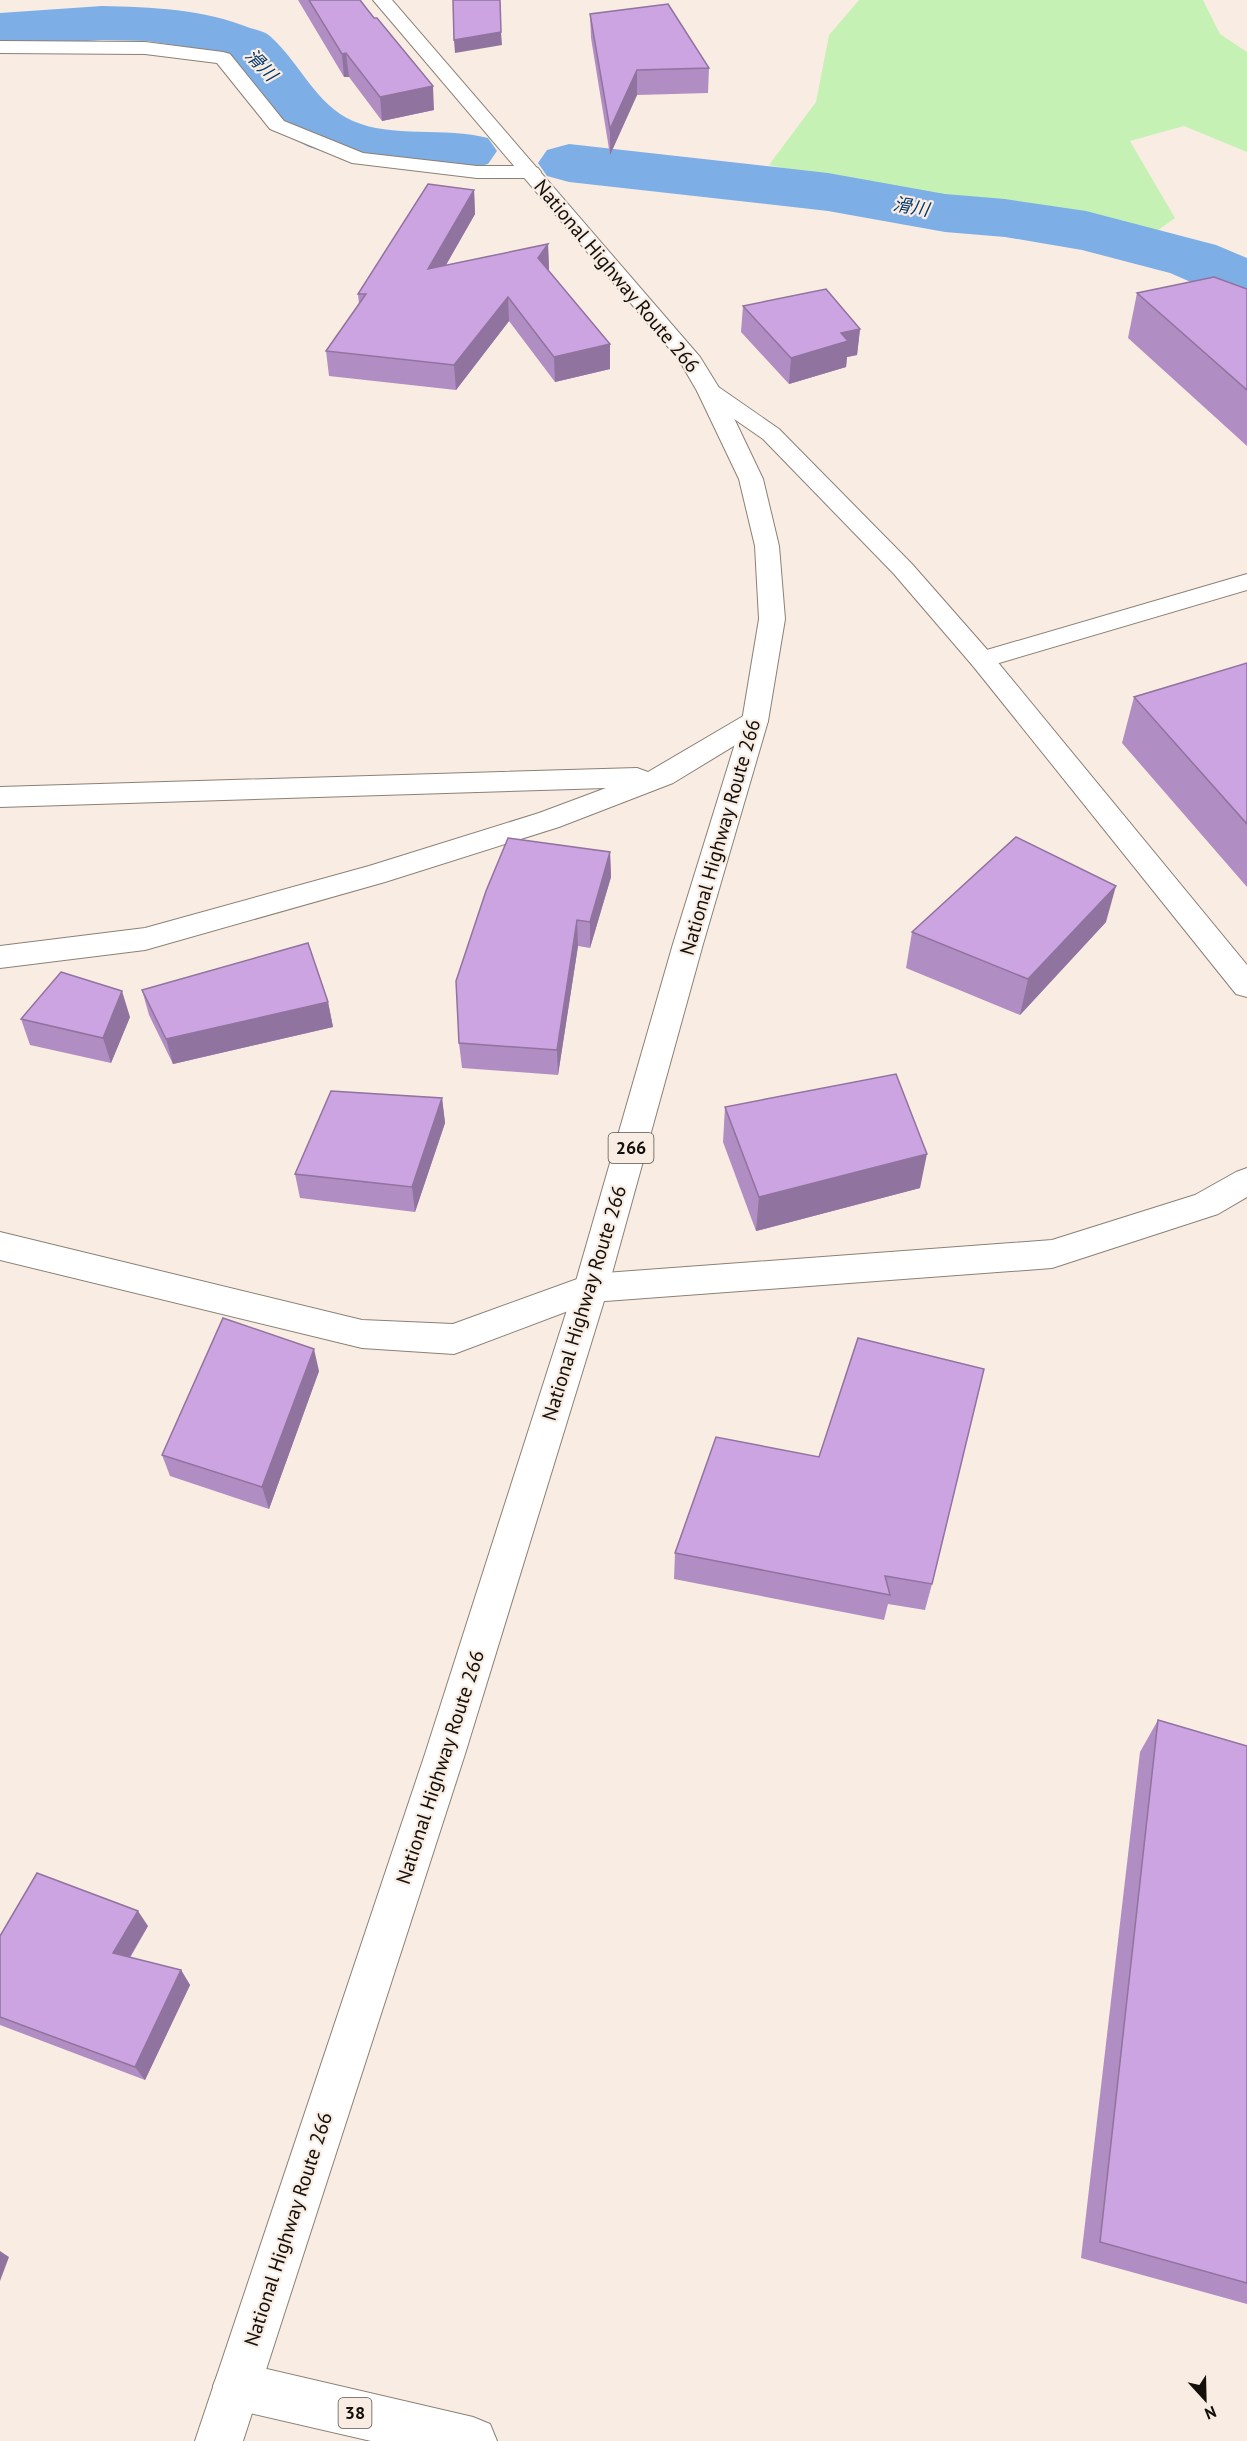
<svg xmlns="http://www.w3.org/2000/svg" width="1247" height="2441" font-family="'PT Sans','Noto Sans JP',sans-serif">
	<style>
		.green { fill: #c6f1b4 }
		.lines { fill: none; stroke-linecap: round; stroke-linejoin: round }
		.river { fill: #7eaee6; fill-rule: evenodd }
		.minor-casing { stroke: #8b8076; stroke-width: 2 }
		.tertiary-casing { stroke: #8b8076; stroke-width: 2 }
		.primary-casing { stroke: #8b8076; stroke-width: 2 }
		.trunk-casing { stroke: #8b8076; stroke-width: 2 }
		.minor { fill: #fff; fill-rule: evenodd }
		.tertiary { fill: #fff; fill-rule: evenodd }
		.primary { fill: #fff; fill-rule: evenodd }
		.trunk { fill: #fff; fill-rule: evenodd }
		.wall { fill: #b08dc2 }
		.shaded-wall { fill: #90739e }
		.building { fill: #cda4e2; stroke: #90739e; stroke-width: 1.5 }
		.labels { text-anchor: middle; stroke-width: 4.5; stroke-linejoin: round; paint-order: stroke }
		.far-water-label { font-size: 18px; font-style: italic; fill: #033769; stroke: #f9ede3 }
		.shield { fill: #f9ede3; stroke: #58524c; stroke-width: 1.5 }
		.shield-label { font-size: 18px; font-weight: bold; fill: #130f0b }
		.street-label { font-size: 20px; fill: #130f0b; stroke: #f9ede3 }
	</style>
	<rect width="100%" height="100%" fill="#f9ede3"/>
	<path class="green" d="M859,0H1203L1220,34L1247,52V152L1184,126L1130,141L1175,218L1157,231L843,181L769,165L816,102L829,35Z"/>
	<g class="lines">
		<path class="river" d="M102,6C151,7 204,9 250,28C257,30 266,32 271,37C299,62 317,106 353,121C391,138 446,127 488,138L497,151L488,164L466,170L388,166L348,159L309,147L293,139L228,60L201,49L147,41L102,40L0,47V13Z
			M569,144L828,173L945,194L1005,199L1086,211L1216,245L1247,258V302L1223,296L1170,273L1082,250L1005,237L945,232L828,211L569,182L547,176L538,163L547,150Z"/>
		<defs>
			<path id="minor" d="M0,41L145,42L223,52L230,54L284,121L363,153L477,166H531L538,168L541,172L538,176L531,178H477L352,163L270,129L217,63L145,54L0,53Z
				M1247,574V590L982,668L973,666L969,660L973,654Z
				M755,712L765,715L768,721L765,727L673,783L559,827L385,882L145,950L0,968V946L145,928L369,866L539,813L606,788L0,807V787L637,768L648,772L745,715Z
				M1247,1168V1197L1218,1214L1052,1268L592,1302L454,1354L362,1348L0,1260V1232L362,1320L453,1324L591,1274L1052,1240L1195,1195L1236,1172Z"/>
			<path id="tertiary" d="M709,384L717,386L779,429L912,564L991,654L1247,965V997L1236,994L973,666L894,574L763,439L701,396L697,391L701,386Z"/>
			<path id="primary" d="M237,2362L473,2417L490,2424L497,2441H371L237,2410L220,2403L213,2386L220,2369Z"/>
			<path id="trunk" d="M373,0H392L700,357L721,391L763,479L779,546L785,619L768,721L703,944L608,1288L465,1754L243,2441H195L425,1754L574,1288L673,944L742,721L759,619L755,546L739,479L697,391L679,360Z"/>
		</defs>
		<use href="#minor" class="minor-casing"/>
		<use href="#tertiary" class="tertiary-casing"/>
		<use href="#primary" class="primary-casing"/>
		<use href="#trunk" class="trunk-casing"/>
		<use href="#minor" class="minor"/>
		<use href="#tertiary" class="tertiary"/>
		<use href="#primary" class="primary"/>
		<use href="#trunk" class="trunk"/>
	</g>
	<path class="wall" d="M298,0H360L434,110L382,121L349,77H344Z
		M590,14L709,68L708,93L637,95L610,155L591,38Z
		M474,190L475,214L446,265L548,244L549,269L548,270L610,369L555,382L509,321L456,390L329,376L326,351L359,304L358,294Z
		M1247,289V446L1128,338L1137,293Z
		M743,306L860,329L857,355L847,357L846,367L789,384L741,332Z
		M1247,663V887L1122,743L1134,697Z
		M610,852L611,877L590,948L578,946L558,1075L462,1068L459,1043Z
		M1106,922L1020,1015L906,968L912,932Z
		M142,990L328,1002L333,1027L173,1064L149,1015Z
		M130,1017L111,1063L30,1045L21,1019Z
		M442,1098L445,1123L415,1212L300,1198L295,1174Z
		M725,1107L920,1188L756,1231L723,1142Z
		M319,1371L269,1509L170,1476L162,1455Z
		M716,1437L932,1584L925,1610L888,1604L884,1620L674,1579L675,1553Z
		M1158,1720L1247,1746V2304L1081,2258L1140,1752Z
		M148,1926L130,1958L181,1970L190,1985L145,2080L0,2025V1936Z"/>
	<path class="shaded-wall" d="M501,32L502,45L455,53L454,40Z
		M346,53L349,77H344L342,54Z
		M637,70V95L610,155V129Z
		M433,86L434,110L382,121L380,97Z
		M474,190L475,214L430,293L428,269Z
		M548,244L549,269L539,283L538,258Z
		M508,297L509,321L456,390L454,365Z
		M860,329L857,355L847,357L846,367L789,384L791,358L841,333Z
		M610,344V369L555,382L554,357Z
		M610,852L611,877L590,948V922Z
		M1116,886L1106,922L1020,1015L1028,979Z
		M577,920L578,946L558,1075L557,1050Z
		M122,991L130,1017L111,1063L103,1038Z
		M328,1002L333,1027L173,1064L166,1039Z
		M442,1098L445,1123L415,1212L412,1187Z
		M927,1154L920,1188L756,1231L759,1197Z
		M314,1349L319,1371L269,1509L262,1487Z
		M138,1911L148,1926L123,1968L113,1953Z
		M181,1970L190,1985L145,2080L135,2067Z
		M0,2251L9,2257L0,2281Z"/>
	<path class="building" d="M309,0H360L374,18H377L433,86L380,97L346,53L342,54Z
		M453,0H500L501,32L454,40Z
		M668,4L709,68L637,70L610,129L590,14Z
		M428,184L474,190L428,269L548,244L538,258L610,344L554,357L508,297L454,365L326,351L366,294H358Z
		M1214,277L1247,289V390L1137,293Z
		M826,289L860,329L841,333L848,341L791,358L743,306Z
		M1247,663V824L1134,697Z
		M1016,837L1116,886L1028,979L912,932Z
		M508,838L610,852L590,922L577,920L557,1050L459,1043L456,981L486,891Z
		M308,943L328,1002L166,1039L142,990Z
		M61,972L122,991L103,1038L21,1019Z
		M896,1074L927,1154L759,1197L725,1107Z
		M331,1091L442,1098L412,1187L295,1174Z
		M223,1318L314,1349L262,1487L162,1455Z
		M858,1338L984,1369L932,1584L885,1576L890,1595L675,1553L716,1437L819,1457Z
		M1158,1720L1247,1746V2283L1100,2242Z
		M37,1873L138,1911L113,1953L181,1970L135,2067L0,2017V1936Z"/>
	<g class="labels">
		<g class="far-water-label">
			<text transform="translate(261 65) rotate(46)" y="6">滑川</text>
			<text transform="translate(911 207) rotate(10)" y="6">滑川</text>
		</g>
		<g class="shield">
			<rect x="608.5" y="1133" width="45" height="30" rx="4.5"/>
			<rect x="338.5" y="2398" width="33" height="30" rx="4.5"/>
		</g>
		<g class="shield-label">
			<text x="631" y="1154">266</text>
			<text x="355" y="2419">38</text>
		</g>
		<g class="street-label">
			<text transform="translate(617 276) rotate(50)" y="7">National Highway Route 266</text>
			<text transform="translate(720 837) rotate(-74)" y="7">National Highway Route 266</text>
			<text transform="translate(584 1303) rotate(-73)" y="7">National Highway Route 266</text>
			<text transform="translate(440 1767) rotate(-72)" y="7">National Highway Route 266</text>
			<text transform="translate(288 2229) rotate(-72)" y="7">National Highway Route 266</text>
		</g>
	</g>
	<g transform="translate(1205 2399) rotate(158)" stroke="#f9ede3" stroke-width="4.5" paint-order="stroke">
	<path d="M0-4.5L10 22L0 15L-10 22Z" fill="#130f0b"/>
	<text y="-9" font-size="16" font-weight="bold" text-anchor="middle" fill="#130f0b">N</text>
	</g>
</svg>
